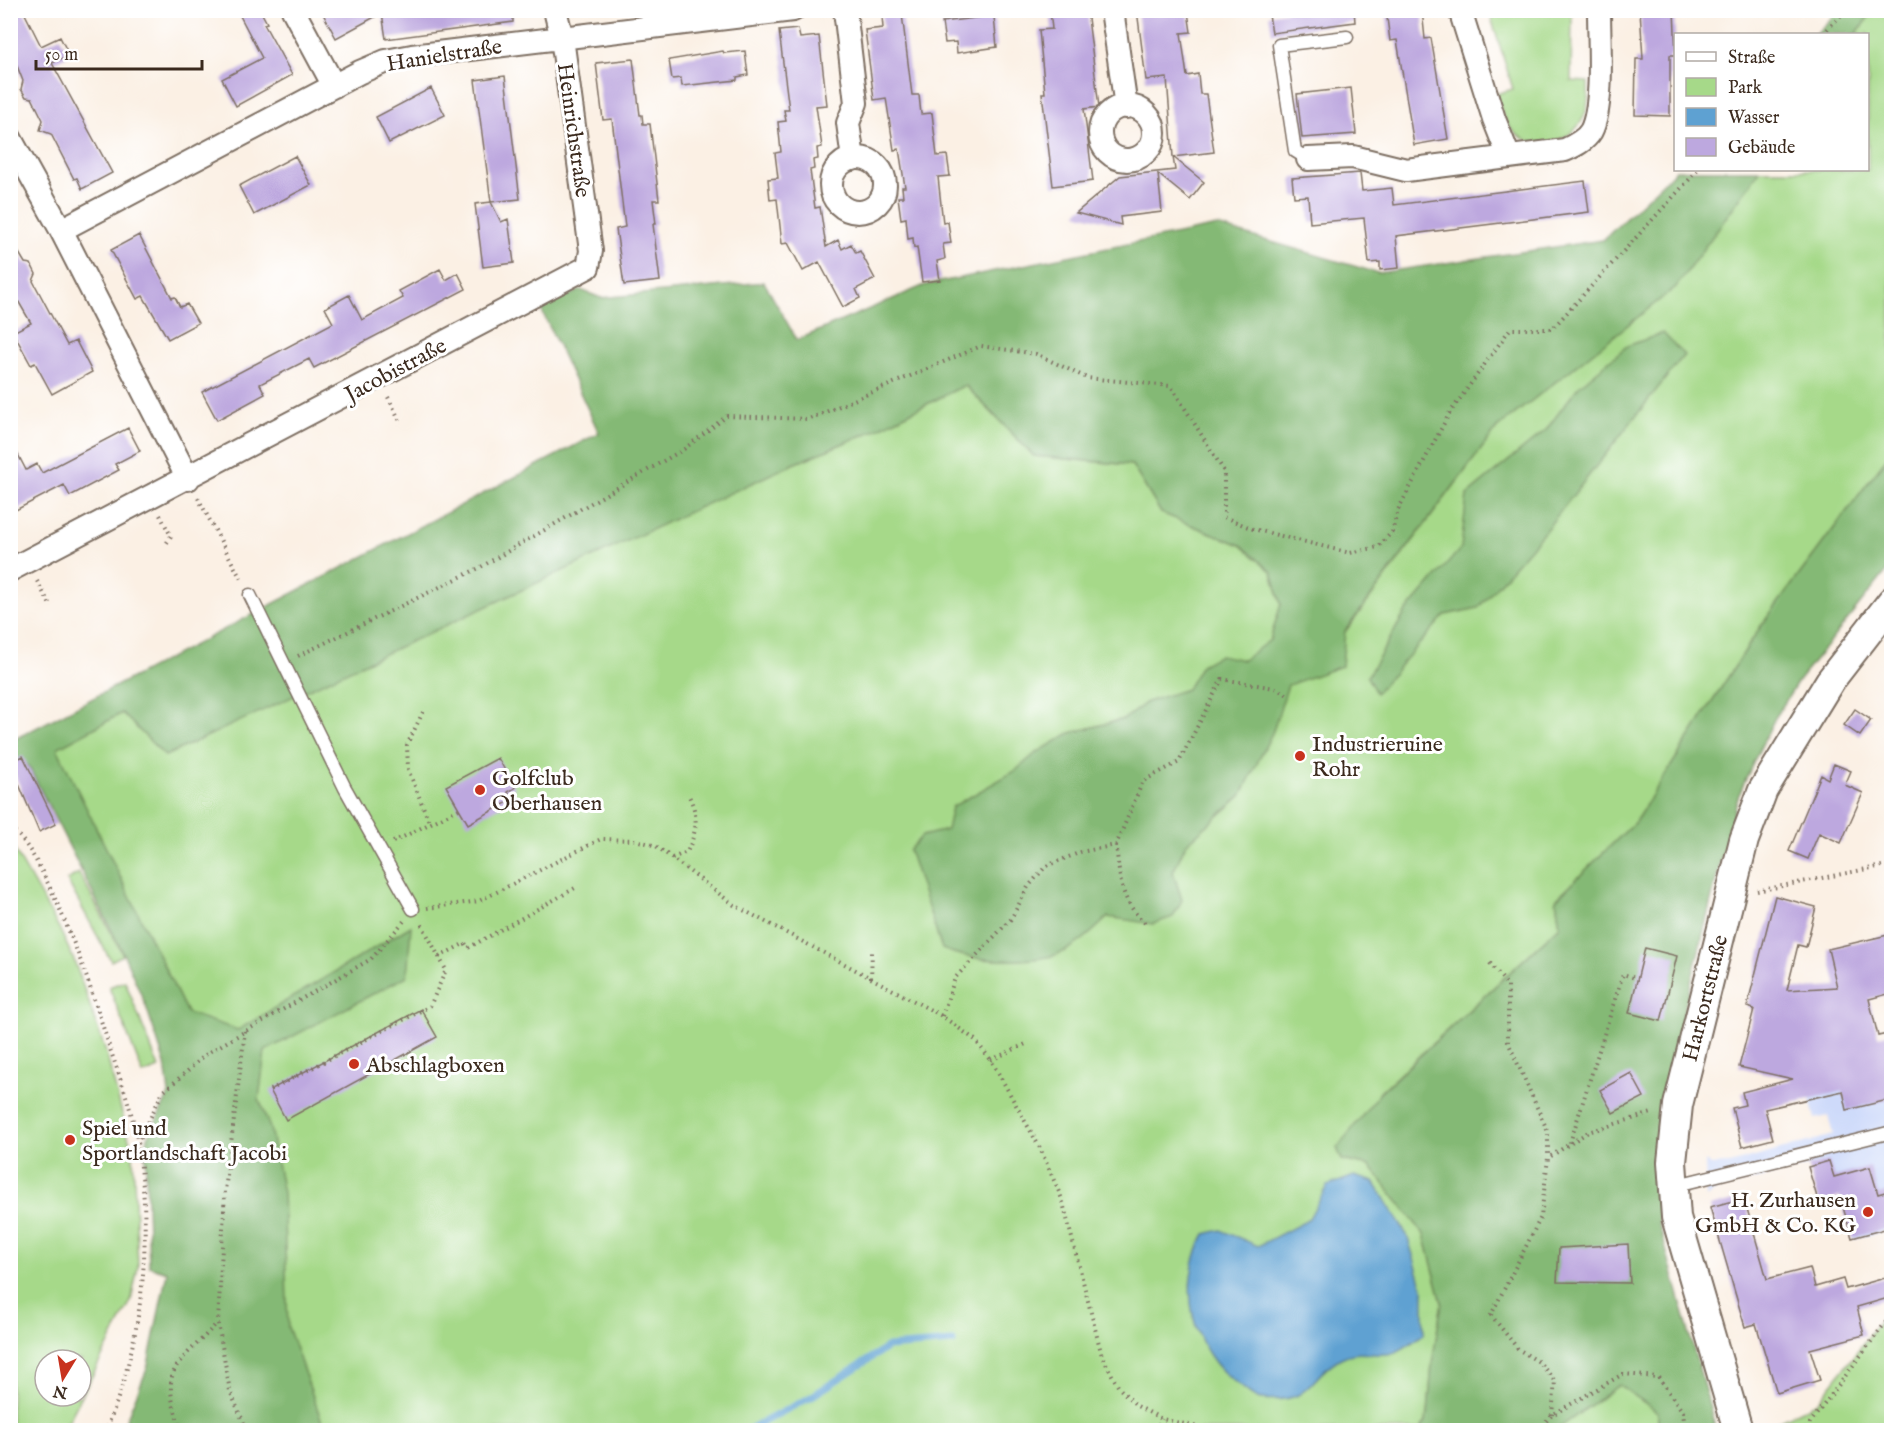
<svg xmlns="http://www.w3.org/2000/svg" width="1902" height="1441" font-family="'IM FELL English',serif">
	<style>
		.built { fill: #cedafa }
		.green { fill: #a6d989; stroke: #708254; stroke-width: 1.5; fill-rule: evenodd }
		.forest { fill: #84b975; stroke: #60724a; stroke-width: 1.5 }
		.water { fill: #5ea1d2; stroke: #4c6678; stroke-width: 1.5 }
		.lines { fill: none; stroke-linecap: round; stroke-linejoin: round }
		.stream { stroke: #5ea1d2; stroke-width: 7 }
		.building { fill: #bda8df }
		.service-casing { stroke: #7e6f63; stroke-width: 15 }
		.minor-casing { stroke: #7e6f63; stroke-width: 26 }
		.tertiary-casing { stroke: #7e6f63; stroke-width: 32 }
		.path { stroke: #7e6f63; stroke-width: 4; stroke-dasharray: 1.5 4.5; stroke-linecap: butt }
		.service { stroke: #fff; stroke-width: 12 }
		.minor { stroke: #fff; stroke-width: 22 }
		.tertiary { stroke: #fff; stroke-width: 28 }
		.poi-dot { fill: #c8321e; stroke: #fff; stroke-width: 2 }
		.labels { text-anchor: middle; stroke-width: 6; stroke-linejoin: round; paint-order: stroke }
		.street-label { font-size: 22px; fill: #3b2a1e; stroke: #fff }
		.poi-label { font-size: 22px; fill: #3b2a1e; stroke: #fff; text-anchor: start }
	</style>
	<rect width="100%" height="100%" fill="#fff"/>
	<filter id="ink" filterUnits="userSpaceOnUse"><feTurbulence type="fractalNoise" baseFrequency=".0167" numOctaves="2"/><feDisplacementMap in="SourceGraphic" scale="12" xChannelSelector="R" yChannelSelector="G"/><feConvolveMatrix kernelMatrix="1 2 1 2 8 2 1 2 1" color-interpolation-filters="sRGB"/></filter>
	<filter id="wash" filterUnits="userSpaceOnUse"><feTurbulence type="fractalNoise" baseFrequency=".008" numOctaves="4" result="noise"/><feDisplacementMap in="SourceGraphic" scale="24" xChannelSelector="R" yChannelSelector="G"/><feGaussianBlur stdDeviation="1.35" result="paint"/><feColorMatrix in="noise" values="0 0 0 0 0 0 0 0 0 0 0 0 0 0 0 0 0 1.4 0 .05"/><feComposite in="paint" operator="in"/></filter>
	<g filter="url(#wash)">
		<rect width="100%" height="100%" fill="#fbf0e4"/>
		<path class="built" d="M1891,1055V1229L1853,1240L1829,1161L1737,1184L1716,1190L1706,1198L1705,1161L1711,1165L1730,1164L1833,1135L1828,1116L1815,1119L1810,1099L1797,1102L1791,1080Z"/>
		<path class="green" d="M1489,11H1572L1571,81L1588,82C1588,91 1589,102 1586,111C1577,141 1538,154 1514,132C1504,122 1500,107 1496,94L1513,89Z
			M1873,11H1891V452L1761,626L1635,822L1556,899L1560,926L1380,1092L1342,1160L1370,1166L1424,1234L1442,1302L1432,1364L1428,1414L1421,1430H147L209,1225L187,1013L56,748L122,713L784,468L875,430L965,385L1034,456L1132,465L1161,513L1241,545L1346,631L1497,428L1675,287L1760,170H1868V34H1856Z
			M11,844L59,928L74,960L105,1049L133,1154L138,1267L131,1301L64,1430H11ZM45,1360H81V1396H45Z
			M79,873L123,955L111,961L67,880Z
			M125,981L159,1068L143,1074L109,987Z
			M1891,1307V1430H1772L1771,1425L1818,1402Z
			M1619,1385L1658,1412V1430H1556Z"/>
		<path class="forest" d="M1838,11V10L1873,11L1856,34H1816Z
			M1676,170H1760L1676,287L1497,428L1345,631L1342,666L1288,685L1273,731L1241,796L1186,844L1173,872L1182,900L1173,917L1153,924L1108,917C1094,931 1072,951 1052,956C1018,963 974,962 942,949L909,850L922,836L947,830L952,807L1015,771L1036,753L1070,733L1124,719L1147,702L1187,689L1201,665L1220,655L1243,660L1270,640L1281,604L1272,572L1241,545L1161,513L1132,465L1034,456L965,385L875,430L784,468L165,756L122,713L57,748L187,1013L238,1030L411,926L407,976L265,1051L259,1099L270,1128L283,1193L288,1327L325,1430H122L147,1369L167,1272L149,1266L145,1144L169,1094L165,1064L146,1006L124,955L28,765L11,774V741L599,433L540,307L581,290L601,298L764,282L797,340L925,285L1217,226L1378,273L1603,240Z
			M1663,333L1684,355L1545,531L1478,608L1445,615L1376,693L1367,677L1405,613L1461,548L1467,495L1546,430L1578,387L1627,346Z
			M1891,452V566L1799,680L1775,718L1754,761L1738,797L1721,860L1673,1056L1657,1145L1659,1224L1716,1430H1658V1412L1619,1385L1556,1430H1421L1428,1414L1432,1364L1442,1302L1424,1234L1370,1166L1342,1160L1337,1148L1380,1093L1560,926L1556,899L1635,822L1761,626Z"/>
		<path class="water" d="M1354,1176L1374,1182L1407,1235L1424,1292V1334C1415,1340 1403,1350 1393,1353C1373,1358 1360,1347 1339,1359C1306,1379 1313,1404 1262,1399C1254,1399 1245,1389 1239,1385C1191,1352 1176,1284 1205,1234L1221,1230L1258,1246L1308,1220L1327,1186Z"/>
		<g class="lines">
			<path class="stream" d="M748,1430L809,1398L888,1347L953,1342"/>
		</g>
		<g id="blocks">
			<path class="building" d="M10,10H23L41,46L60,37L69,55L52,63L112,173L82,189L77,178L74,179L51,134L40,130L43,120L32,98L26,97L21,89L23,81L10,48Z
				M237,10H260L267,23L264,24L292,75L236,106L222,79L262,58Z
				M321,10H513V22L386,39L382,13L336,38Z
				M1050,10H1087L1099,107L1084,109L1093,181L1053,186L1042,93H1045L1039,30L1052,29Z
				M1137,10H1174V14L1188,12L1191,32L1181,33L1187,76L1198,74L1200,94H1206L1214,152L1173,157L1167,78L1146,80Z
				M1293,10H1354L1355,22L1272,33L1269,15Z
				M1386,10H1422L1425,39L1431,38L1448,139L1414,145L1397,40L1390,41Z
				M1640,10H1674L1676,55H1670V116L1635,115L1636,59H1643Z
				M902,14L912,95H919L921,114L932,113L937,156L947,155L950,176L938,177L943,223L948,222L951,243L943,244L945,259L937,261L940,280L922,282L917,247L914,248L913,238L908,239L906,218L901,219L898,197H903L902,187H905L899,149L894,150L886,98L874,100L865,30L883,28L882,16Z
				M984,17H994L997,47L957,53L956,42L945,43L942,22Z
				M798,29L800,38L819,36L827,105L816,106L822,147L817,148L818,159L813,160L814,169L810,170L815,208L820,207L826,247L838,240L842,249L851,244L856,253L860,251L875,279L856,289L860,298L843,307L819,262L803,271L788,243L782,244L777,199L770,200L768,179L778,178L775,153L781,152L778,122L786,121L784,110H789L779,31Z
				M723,51L724,53L745,51L748,75L737,77V80L682,86L681,78L672,79L669,60Z
				M633,59L640,115H642L643,124H650L659,200H653L656,224H653L660,281L624,285L616,229L625,227L612,119L603,120L596,63Z
				M505,76L520,199L491,202L475,80Z
				M431,88L445,115L389,143L376,117Z
				M1351,88L1356,134L1302,138L1297,94Z
				M295,156L311,185L254,215L239,186Z
				M1173,157L1204,182L1190,200L1158,174L1162,212L1120,217L1121,225L1076,213L1120,176L1175,170Z
				M1360,173L1362,191L1392,188L1394,205L1585,181L1589,212L1396,236L1399,268L1380,270V262L1369,263L1364,218L1310,223L1308,196L1294,197L1292,178Z
				M491,202L501,222L508,219L514,263L483,267L475,204Z
				M139,235L172,298L175,297L180,307L187,304L198,323L168,339L143,296L137,299L111,250Z
				M10,238L25,263L31,264L36,274L33,281L67,345L76,341L92,372L52,394L35,363L31,365L13,332L31,323L10,287Z
				M440,269L446,280L458,273L466,289L314,368L309,359L260,384L265,394L217,420L202,392L333,323L325,308L349,295L362,320L403,298L399,291Z
				M128,428L140,451L115,464L119,470L70,496L64,485L10,513V439L26,470L37,464L42,473Z
				M1855,709L1871,720L1860,736L1844,725Z
				M23,756L56,824L39,832L10,763Z
				M498,758L515,788L508,792L512,800L468,824L446,786Z
				M1834,764L1851,771L1845,785L1863,793L1841,843L1819,833L1808,859L1789,851L1821,775L1828,779Z
				M1775,896L1816,907L1806,947L1798,945L1787,990L1837,987L1828,949L1892,934V993L1869,999L1878,1036L1892,1033V1099L1847,1110L1843,1091L1765,1109L1773,1139L1742,1147L1732,1108L1745,1105L1742,1092L1793,1079L1739,1067L1754,1009L1747,1007Z
				M1645,948L1677,956L1661,1021L1629,1013Z
				M421,1009L437,1037L286,1120L270,1090Z
				M1631,1073L1644,1097L1613,1113L1600,1090Z
				M1829,1161L1834,1177L1870,1167L1878,1194L1892,1190V1227L1852,1238L1840,1197L1819,1204L1808,1167Z
				M1744,1198L1767,1279L1810,1268L1815,1287L1843,1279L1846,1289L1892,1276V1297L1857,1307L1864,1335L1810,1349L1820,1380L1777,1393L1756,1324L1745,1327L1710,1207Z
				M1628,1244L1630,1283L1557,1282L1559,1248Z"/>
		</g>
	</g>
	<g filter="url(#ink)">
		<use href="#blocks" fill-opacity="0" stroke="#7e6f63" stroke-width="1.5"/>
		<g class="lines">
			<defs>
				<path id="service" d="M1308,159L1295,151L1279,45L1347,37
					M250,595L345,788L413,909
					M1673,1186L1892,1132"/>
				<path id="minor" d="M293,10L334,86
					M845,10L856,103L848,123L853,159
					M1112,10L1126,107
					M1460,10L1494,119L1509,157
					M1100 133a27 27 0 1 1 54 0a27 27 0 1 1-54 0Z
					M10,138L61,230L188,479
					M831 185a27 27 0 1 1 54 0a27 27 0 1 1-54 0Z
					M1308,159L1353,157L1406,170L1565,150C1574,146 1585,141 1591,131C1604,106 1599,41 1599,10
					M61,230L360,72L386,61L412,56L793,10
					M10,570L588,267L591,251L562,38L555,10"/>
				<path id="tertiary" d="M1738,1430L1676,1217L1672,1162L1678,1105L1744,840L1763,790L1830,681L1892,601"/>
			</defs>
			<use href="#service" class="service-casing"/>
			<use href="#minor" class="minor-casing"/>
			<use href="#tertiary" class="tertiary-casing"/>
			<path class="path" d="M1823,34L1846,10
				M388,397L400,421
				M198,498L242,581
				M160,515L171,536L166,544
				M37,581L50,605
				M298,656L479,568L684,449L727,416L809,419L981,346L1036,354L1087,378L1171,386L1224,471V517L1253,529L1350,553L1378,547L1392,532L1398,510L1449,414L1510,329H1552L1698,170
				M423,712L407,745L408,769L430,824
				M10,828C32,841 60,909 70,934C86,972 98,1011 110,1049C121,1080 133,1113 138,1145C153,1241 143,1341 106,1430
				M393,842L459,809
				M1116,845C1120,878 1119,899 1145,923
				M672,858L687,852C697,831 699,817 689,796
				M1757,891L1892,864
				M427,908L479,901L601,839L636,840L656,846L734,905L942,1016L974,1039L991,1060L1040,1148L1062,1199L1102,1356L1119,1388L1137,1406L1162,1419L1212,1430
				M439,957L465,943L468,948L577,887
				M1490,963L1508,986V1042L1548,1132V1157
				M871,978L872,952
				M942,1016L955,978L1011,919L1028,887L1046,866L1081,852L1116,845L1143,781L1179,762L1222,679L1275,688L1290,696
				M245,1031L225,1191L218,1323L230,1391L247,1430
				M991,1060L1028,1043
				M270,1090L430,1006L446,970L421,923
				M1570,1143L1623,974L1638,979
				M138,1144L162,1093L209,1052L371,959L404,921
				M1552,1415L1555,1381L1539,1362L1518,1349L1491,1315L1541,1217L1548,1158L1588,1132L1652,1113
				M181,1430C158,1364 176,1369 217,1323
				M1156,1430L1162,1419
				M1255,1430L1261,1425
				M1538,1430L1552,1415L1623,1374L1658,1377L1683,1412L1685,1430
				M1809,1430L1810,1423L1892,1314"/>
			<use href="#service" class="service"/>
			<use href="#minor" class="minor"/>
			<use href="#tertiary" class="tertiary"/>
		</g>
	</g>
	<g class="poi-dot">
		<circle cx="1300" cy="756" r="6"/>
		<circle cx="480" cy="790" r="6"/>
		<circle cx="354" cy="1064" r="6"/>
		<circle cx="70" cy="1140" r="6"/>
		<circle cx="1868" cy="1212" r="6"/>
	</g>
	<g class="labels">
		<g class="street-label">
			<text transform="translate(444 54) rotate(-9)" y="8">Hanielstraße</text>
			<text transform="translate(575 130) rotate(82)" y="8">Heinrichstraße</text>
			<text transform="translate(395 369) rotate(-28)" y="8">Jacobistraße</text>
			<text transform="translate(1704 998) rotate(-76)" y="8">Harkortstraße</text>
		</g>
		<g class="poi-label">
			<text x="1312" y="751">Industrieruine<tspan x="1312" dy="25">Rohr</tspan></text>
			<text x="492" y="785">Golfclub<tspan x="492" dy="25">Oberhausen</tspan></text>
			<text x="366" y="1072">Abschlagboxen</text>
			<text x="82" y="1135">Spiel und<tspan x="82" dy="25">Sportlandschaft Jacobi</tspan></text>
			<text x="1856" y="1207" text-anchor="end">H. Zurhausen<tspan x="1856" dy="25">GmbH &amp; Co. KG</tspan></text>
		</g>
	</g>
	<rect width="1902" height="1441" fill="none" stroke="#fff" stroke-width="36"/>
	<rect x="1674" y="33" width="195" height="138" fill="#ffffff" stroke="#b1aaa5" stroke-width="1.5"/>
	<rect x="1686" y="52" width="30" height="9" fill="#ffffff" stroke="#b1aaa5" stroke-width="1.5"/>
	<text x="1728" y="63" font-size="18" fill="#3b2a1e">Straße</text>
	<rect x="1686" y="78" width="30" height="18" fill="#a6d989" stroke="#b1aaa5" stroke-width="1.5"/>
	<text x="1728" y="93" font-size="18" fill="#3b2a1e">Park</text>
	<rect x="1686" y="108" width="30" height="18" fill="#5ea1d2" stroke="#b1aaa5" stroke-width="1.5"/>
	<text x="1728" y="123" font-size="18" fill="#3b2a1e">Wasser</text>
	<rect x="1686" y="138" width="30" height="18" fill="#bda8df" stroke="#b1aaa5" stroke-width="1.5"/>
	<text x="1728" y="153" font-size="18" fill="#3b2a1e">Gebäude</text>
	<g transform="translate(63 1378) rotate(191)"><circle r="28" fill="#ffffff" stroke="#b1aaa5" stroke-width="1.5"/>
	<path d="M0-4.5L10 22L0 15L-10 22Z" fill="#c8321e"/>
	<text y="-9" font-size="16" font-weight="bold" text-anchor="middle" fill="#3b2a1e">N</text>
	</g>
	<path d="M36 60v9h166v-9" fill="none" stroke="#3b2a1e" stroke-width="3"/>
	<text x="45" y="60" font-size="18" fill="#3b2a1e" stroke="#ffffff" stroke-width="4.5" paint-order="stroke">50 m</text>
</svg>
